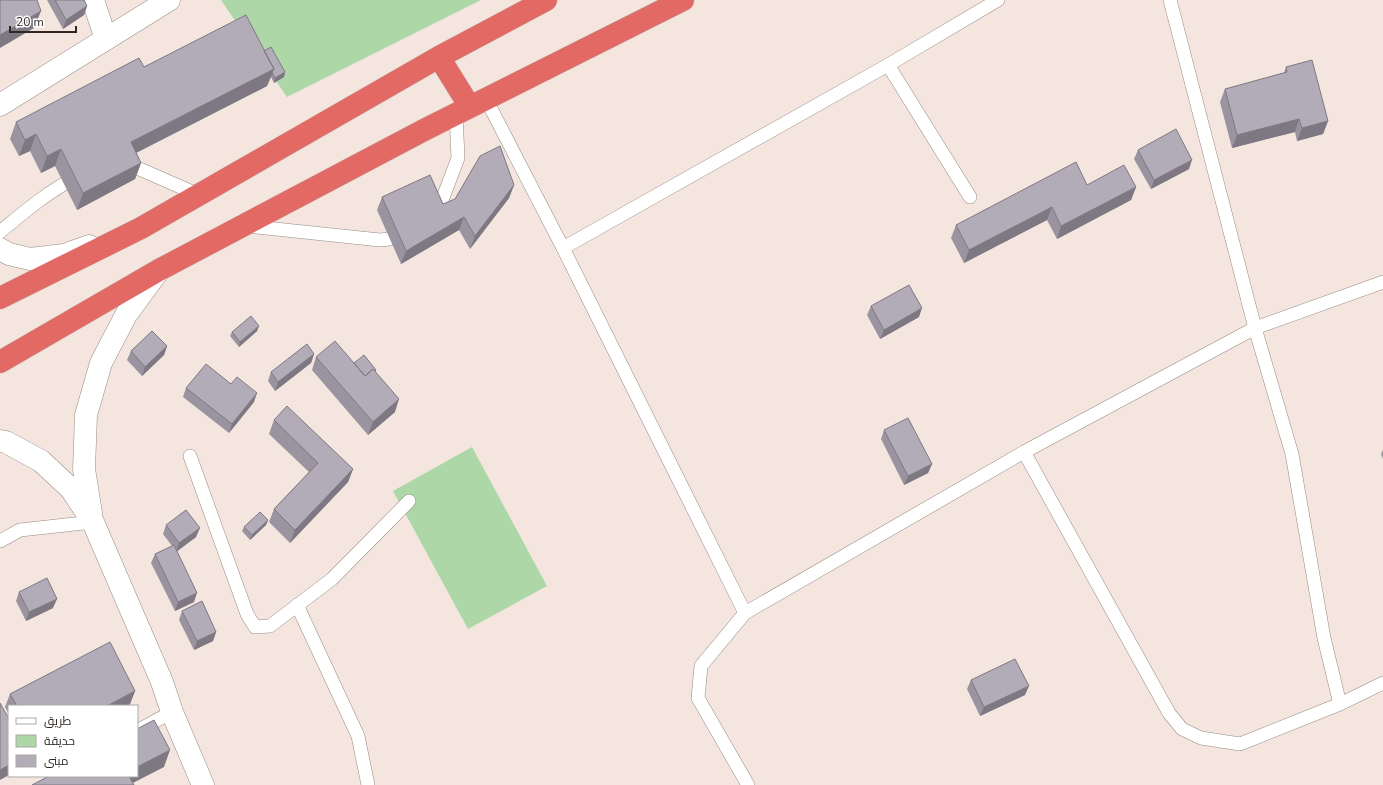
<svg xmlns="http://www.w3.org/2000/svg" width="1383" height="785" font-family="'Nunito Sans',Cairo,sans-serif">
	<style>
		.green { fill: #add7a7 }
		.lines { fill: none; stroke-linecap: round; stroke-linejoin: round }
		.lane-casing { stroke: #978b83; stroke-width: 14 }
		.street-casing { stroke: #978b83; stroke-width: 23 }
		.secondary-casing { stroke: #978b83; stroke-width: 23 }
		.highway-casing { stroke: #c9c7c6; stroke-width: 23 }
		.lane { stroke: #fff; stroke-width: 13 }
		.street { stroke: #fff; stroke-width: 22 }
		.secondary { stroke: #fff; stroke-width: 22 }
		.highway { stroke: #e26964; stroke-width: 22 }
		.wall { fill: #99949f }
		.shaded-wall { fill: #7d7882 }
		.building { fill: #b2acb9; stroke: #7d7882 }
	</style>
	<rect width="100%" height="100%" fill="#f4e6de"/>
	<path class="green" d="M221,0H481L287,97Z
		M472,447L547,586L468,629L393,491Z"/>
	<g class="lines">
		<defs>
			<path id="lane" d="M1170,0L1255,328L1292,454L1324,638L1340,704
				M888,65L970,197
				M486,99L563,248
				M123,166L135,167L199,195
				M436,216L458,158L456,114
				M246,226L380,240L407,237
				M0,232C25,211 49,191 78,176
				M1024,452L1169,713L1182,729L1201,738L1240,744L1340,704L1383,683
				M190,456L247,614L255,627L270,626L332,579L409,501
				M0,541L20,530L93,522
				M297,605L358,736L368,785
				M745,613L1024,452L1255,328L1383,282
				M137,731L172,712
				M748,785L698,698L701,666L745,613L563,248L888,65L998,0"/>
			<path id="street" d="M93,0L106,39
				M0,105L169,0"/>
			<path id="secondary" d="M0,249L9,254L30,259L64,255L89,246
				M0,441L6,442L41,461L71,489L93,522L162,682L172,712L203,785
				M91,513L84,469L86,415L101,363L126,315L159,270"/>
			<path id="highway" d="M439,57L470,107
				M0,298L141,228L439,57L546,0
				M0,362L159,270L424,130L683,0"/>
		</defs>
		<use href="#lane" class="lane-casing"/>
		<use href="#street" class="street-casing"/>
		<use href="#secondary" class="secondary-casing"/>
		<use href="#highway" class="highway-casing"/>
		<use href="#lane" class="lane"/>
		<use href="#street" class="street"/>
		<use href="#secondary" class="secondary"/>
		<use href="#highway" class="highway"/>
	</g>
	<path class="wall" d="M47,0H84L87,6L84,15L63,29Z
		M264,51L285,72L284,77L274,83L271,77L267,86L136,153L141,163L135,179L77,210L55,166L41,173L30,151L19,156L10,139L16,122L144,67Z
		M1286,67L1328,121L1323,134L1297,141L1295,132L1232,148L1220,102L1225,89L1284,73Z
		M1138,150L1189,169L1151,189L1134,159Z
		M514,185L509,198L470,249L459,230L401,264L377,210L382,197L443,204Z
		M1087,185L1136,187L1131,200L1057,239L1047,220L964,263L951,238L956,225Z
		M871,306L919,317L880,339L867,315Z
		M259,326L257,331L239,347L230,336L232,332Z
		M167,346L164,355L142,376L127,360L131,351Z
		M314,354L311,363L275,391L268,381L271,372Z
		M316,357L354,363L376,370L375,371L395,412L368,435L312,370Z
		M231,384L254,402L229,433L183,397L186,388Z
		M274,420L353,469L348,482L290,543L269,522L274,509L309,472L269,434Z
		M884,430L932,464L928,473L904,485L881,439Z
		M1383,450V459L1381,454Z
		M268,520L266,525L250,540L242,531L244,527Z
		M166,525L196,537L177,551L194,602L175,611L151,563L155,554L172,546L163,534Z
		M19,592L53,608L26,621L16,601Z
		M182,611L216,632L213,641L194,650L179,620Z
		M971,680L1025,695L980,716L967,689Z
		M135,691L130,704L127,706H9V714L5,707L10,694Z"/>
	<path class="shaded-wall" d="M87,6L84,15L63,29L66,20Z
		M41,11L34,28L0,48V35Z
		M274,69L267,86L124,159L131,142Z
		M285,72L284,77L274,83L275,78Z
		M1299,119L1295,132L1232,148L1237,135Z
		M1328,121L1323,134L1297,141L1302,128Z
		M36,134L30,151L19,156L25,140Z
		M61,149L55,166L41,173L47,156Z
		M1192,160L1189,169L1151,189L1154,180Z
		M141,163L135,179L77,210L83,193Z
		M514,185L509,198L470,249L475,236Z
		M1136,187L1131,200L1057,239L1061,226Z
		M1052,207L1047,220L964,263L969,250Z
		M464,217L459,230L401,264L406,251Z
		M922,308L919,317L880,339L884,330Z
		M259,326L257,331L239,347L240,342Z
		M167,346L164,355L142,376L145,367Z
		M314,354L311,363L275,391L278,382Z
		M257,393L254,402L229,433L232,424Z
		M399,399L395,412L368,435L373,422Z
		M932,464L928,473L904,485L908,476Z
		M353,469L348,482L290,543L295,530Z
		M268,520L266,525L250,540L252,535Z
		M200,528L196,537L176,552L179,543Z
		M197,593L194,602L175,611L178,602Z
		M57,599L53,608L26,621L29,612Z
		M216,632L213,641L194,650L197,641Z
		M1029,686L1025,695L980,716L984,707Z
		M135,691L130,704L127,706H107Z
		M170,750L164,767L129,785L126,776H137V767Z
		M9,765V775L0,780V770Z"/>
	<path class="building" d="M0,0H37L41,11L0,35Z
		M55,0H84L87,6L66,20Z
		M246,15L274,69L131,142L141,163L83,193L61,149L47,156L36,134L25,140L16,122L139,58L144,67Z
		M271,47L285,72L275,78L272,72L274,69L264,51Z
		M1312,60L1328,121L1302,128L1299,119L1237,135L1225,89L1287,72L1286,67Z
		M1176,129L1192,160L1154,180L1138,150Z
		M500,146L514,185L475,236L464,217L406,251L382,197L430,175L443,204L455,199L480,156Z
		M1076,162L1087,185L1124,165L1136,187L1061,226L1052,207L969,250L956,225Z
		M909,285L922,308L884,330L871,306Z
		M251,316L259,326L240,342L232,332Z
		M152,331L167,346L145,367L131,351Z
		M335,341L365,376L373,369L399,399L373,422L316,357Z
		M307,344L314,354L278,382L271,372Z
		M364,355L376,370L375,371L373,369L365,376L354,363Z
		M206,364L231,384L237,377L257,393L232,424L186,388Z
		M287,406L353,469L295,530L274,509L318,463L274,420Z
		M908,418L932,464L908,476L884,430Z
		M186,510L200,528L179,543L166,525Z
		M260,512L268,520L252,535L244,527Z
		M174,545L197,593L178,602L155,554Z
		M47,578L57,599L29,612L19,592Z
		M202,601L216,632L197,641L182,611Z
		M110,642L135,691L107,706H17L10,694Z
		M1015,659L1029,686L984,707L971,680Z
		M0,703L9,719V765L0,770Z
		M154,720L170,750L137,767V729Z
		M49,776H129L134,785H32Z"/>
	<rect x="8" y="705" width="130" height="72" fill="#ffffff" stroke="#aba9a8"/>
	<rect x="16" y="718" width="20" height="6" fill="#ffffff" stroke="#aba9a8"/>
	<text x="44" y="725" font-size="12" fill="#2e2825">طريق</text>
	<rect x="16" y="735" width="20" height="12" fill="#add7a7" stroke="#aba9a8"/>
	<text x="44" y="745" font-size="12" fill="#2e2825">حديقة</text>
	<rect x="16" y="755" width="20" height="12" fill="#b2acb9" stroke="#aba9a8"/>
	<text x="44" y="765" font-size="12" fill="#2e2825">مبنى</text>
	<path d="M10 26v6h66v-6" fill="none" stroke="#2e2825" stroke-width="2"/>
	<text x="16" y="26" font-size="12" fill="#2e2825" stroke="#ffffff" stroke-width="3" paint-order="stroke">20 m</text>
</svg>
